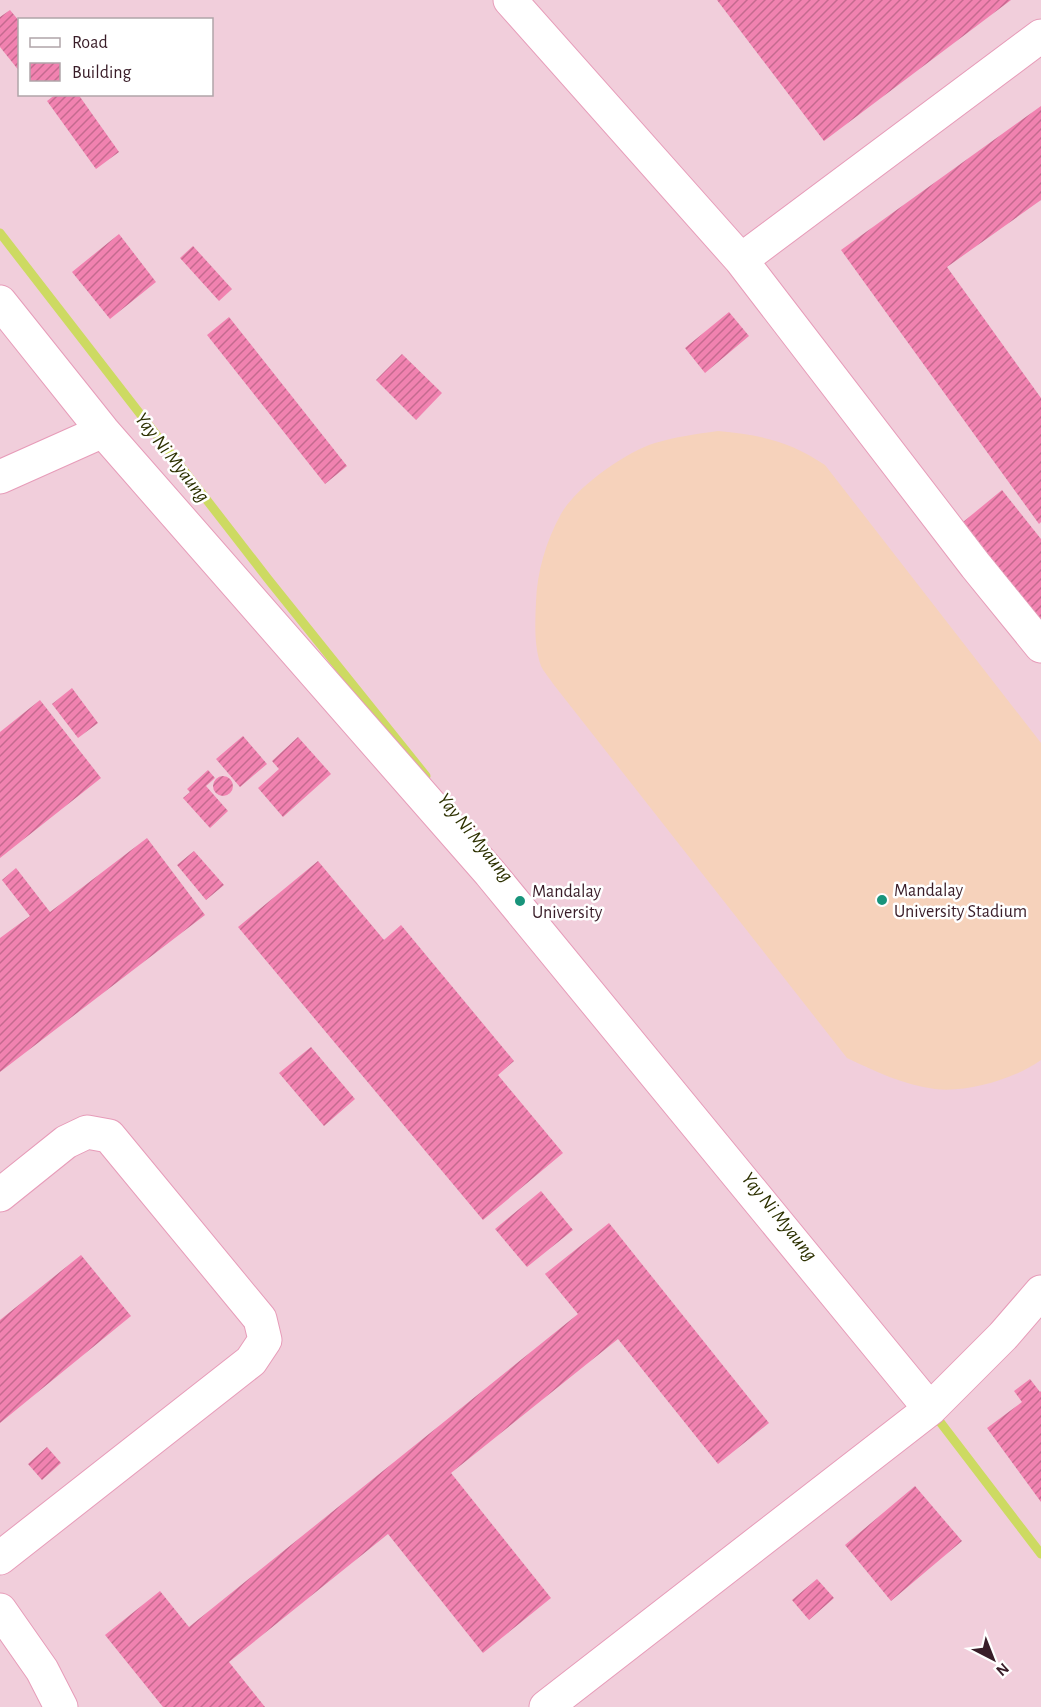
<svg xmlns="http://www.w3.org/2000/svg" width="1041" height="1707" font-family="'Alegreya Sans',sans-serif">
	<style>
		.built { fill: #f1cedb; fill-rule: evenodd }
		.pitch { fill: #f6d2bb }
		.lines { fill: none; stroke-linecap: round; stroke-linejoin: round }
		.stream { stroke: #cdda62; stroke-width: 9 }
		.building { fill: url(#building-hatch) }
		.minor-casing { stroke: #e79cb9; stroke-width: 35 }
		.minor { stroke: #fff; stroke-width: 33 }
		.poi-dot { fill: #18947b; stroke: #fff; stroke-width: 2 }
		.labels { text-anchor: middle; stroke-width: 5; stroke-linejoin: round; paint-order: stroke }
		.poi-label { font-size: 18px; fill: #391d28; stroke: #fff; text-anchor: start }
		.water-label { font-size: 20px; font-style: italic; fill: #2d3100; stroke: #fff }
	</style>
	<defs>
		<pattern id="building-hatch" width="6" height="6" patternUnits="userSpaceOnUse" patternTransform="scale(1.5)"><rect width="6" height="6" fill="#f182b0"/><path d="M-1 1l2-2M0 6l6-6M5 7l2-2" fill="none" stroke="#c46a8f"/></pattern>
	</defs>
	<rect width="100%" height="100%" fill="#fddde9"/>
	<path class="built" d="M0,0H1041V1707H0ZM20,20H212V94H20Z"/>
	<path class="pitch" d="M718,431C760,435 790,441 825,465L1041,743V1060C1015,1079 966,1093 935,1089C903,1085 875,1071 847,1058L554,685C550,679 544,672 541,666C534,646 535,623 536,602C537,572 546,541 561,514C576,487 626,452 655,443C675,437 696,434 718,431Z"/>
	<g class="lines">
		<path class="stream" d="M0,233L268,579L426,776
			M934,1414L1041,1554"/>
	</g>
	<path class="building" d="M717,0H1011L824,141Z
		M10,10L20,22V72L0,47V17Z
		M56,94H78L119,152L96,169L47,101Z
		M1041,106V200L947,267L1041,398V522L1039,524L841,250Z
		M119,234L156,282L110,319L72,272Z
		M193,246L232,289L219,301L180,258Z
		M729,312L749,336L705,373L685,348Z
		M229,317L347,466L325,484L207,335Z
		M402,354L442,393L416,420L376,380Z
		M1002,490L1041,539V630L957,527Z
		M72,688L98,723L78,738L52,704Z
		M40,700L101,778L0,858V732Z
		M243,736L267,764L240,787L216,759Z
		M298,737L331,774L283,817L258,788L279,769L272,761Z
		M208,770L215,778L206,786L228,811L210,828L183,798L190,792L187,789Z
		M213 786a10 10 0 1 1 20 0a10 10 0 1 1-20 0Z
		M147,838L205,915L0,1072V938L30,916L2,880L16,868L50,912Z
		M194,851L224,885L206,900L177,865Z
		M318,861L384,940L401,925L514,1061L498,1075L563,1153L483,1220L238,927Z
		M311,1047L355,1099L324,1126L279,1073Z
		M541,1191L573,1230L527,1267L495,1229Z
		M609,1223L769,1423L718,1464L618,1339L451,1473L551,1598L483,1653L388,1534L229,1662L265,1707H163L105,1635L160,1591L189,1627L578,1314L545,1274Z
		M81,1255L131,1316L0,1423V1320Z
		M1030,1379L1040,1392L1041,1391V1502L987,1428L1022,1402L1014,1391Z
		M47,1447L61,1463L42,1480L28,1464Z
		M915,1486L962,1541L891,1601L845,1545Z
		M817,1579L834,1598L809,1620L792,1600Z"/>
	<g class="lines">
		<defs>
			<path id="minor" d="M510,0L741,260L976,566L1041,646
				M741,260L1041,36
				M0,302L103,431L490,873L930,1409L1003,1336L1041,1292
				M0,477L103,431
				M0,1195L66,1142L87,1132L109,1136L260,1319L265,1340L251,1361L0,1558
				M0,1610L42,1670L61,1707
				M546,1707L930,1409"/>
		</defs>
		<use href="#minor" class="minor-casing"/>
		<use href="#minor" class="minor"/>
	</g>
	<g class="poi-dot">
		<circle cx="882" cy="900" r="6"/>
		<circle cx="520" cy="901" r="6"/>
	</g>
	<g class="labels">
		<g class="poi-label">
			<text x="894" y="896">Mandalay<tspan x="894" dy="21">University Stadium</tspan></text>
			<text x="532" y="897">Mandalay<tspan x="532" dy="21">University</tspan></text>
		</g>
		<g class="water-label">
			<text transform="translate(173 457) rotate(52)" y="7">Yay Ni Myaung</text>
			<text transform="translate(476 837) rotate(51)" y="7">Yay Ni Myaung</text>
			<text transform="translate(780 1216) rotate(51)" y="7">Yay Ni Myaung</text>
		</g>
	</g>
	<rect x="18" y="18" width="195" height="78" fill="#ffffff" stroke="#b0a5a9" stroke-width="1.5"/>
	<rect x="30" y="38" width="30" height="9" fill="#ffffff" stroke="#b0a5a9" stroke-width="1.5"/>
	<text x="72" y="48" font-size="18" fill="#391d28">Road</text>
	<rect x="30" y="63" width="30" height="18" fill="url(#building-hatch)" stroke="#b0a5a9" stroke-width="1.5"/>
	<text x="72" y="78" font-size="18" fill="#391d28">Building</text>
	<g transform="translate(993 1659) rotate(138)" stroke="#ffffff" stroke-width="4.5" paint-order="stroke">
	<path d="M0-4.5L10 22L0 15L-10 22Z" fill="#391d28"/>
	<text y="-9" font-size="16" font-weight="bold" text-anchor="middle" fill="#391d28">N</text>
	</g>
</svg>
